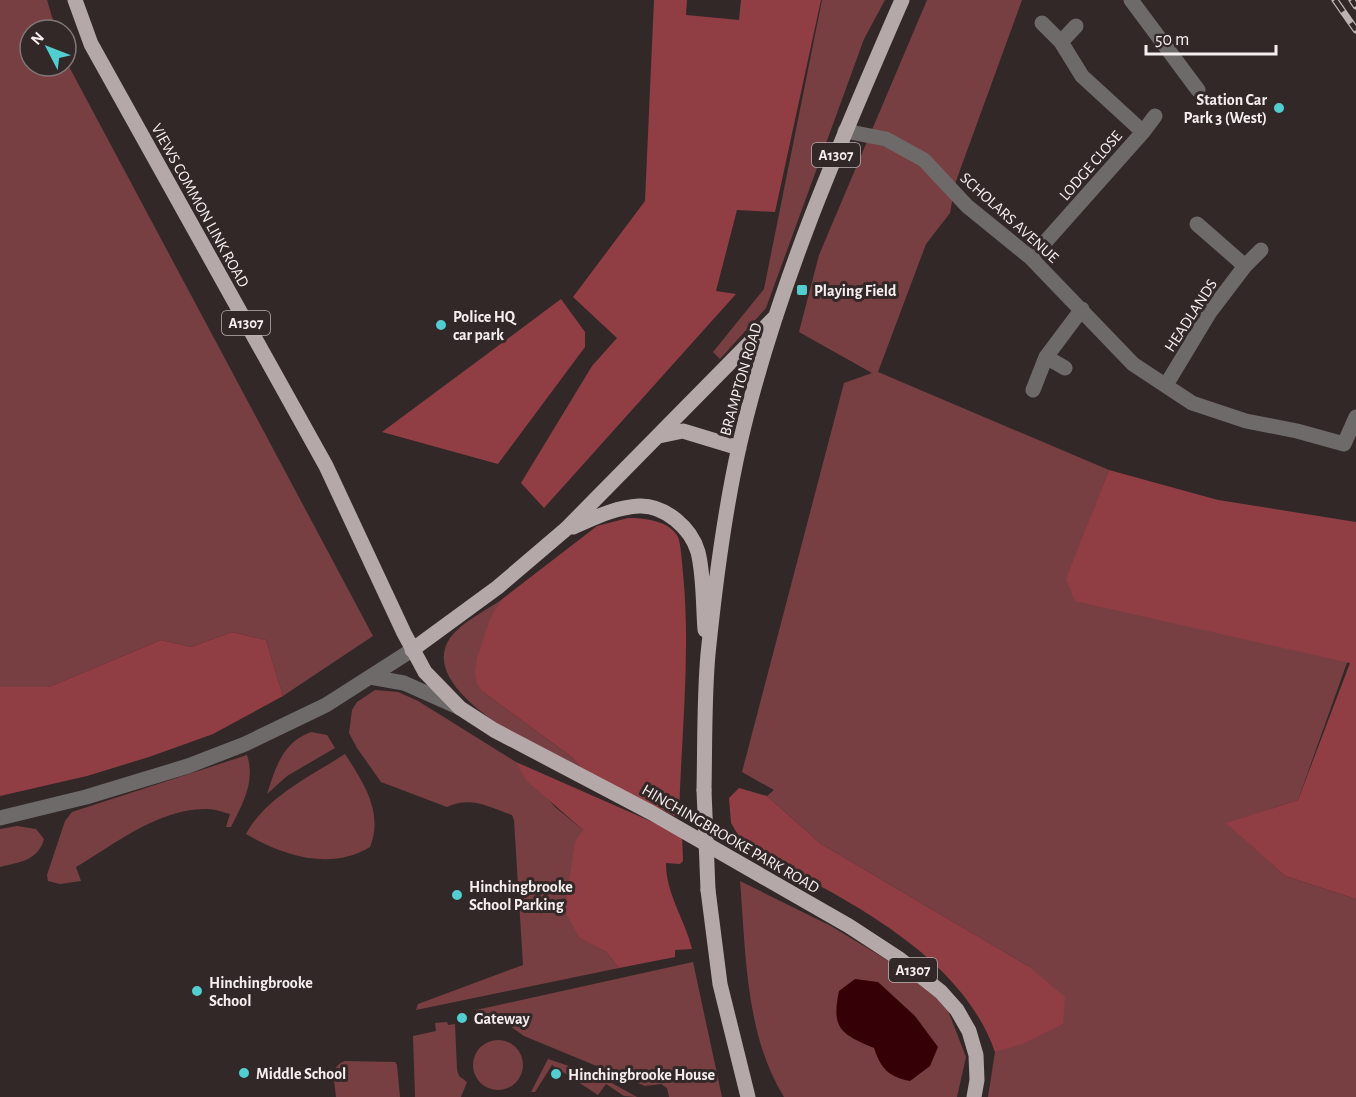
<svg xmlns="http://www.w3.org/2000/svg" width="1356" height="1097" font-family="'Alegreya Sans',sans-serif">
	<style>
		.green { fill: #783f42 }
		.forest { fill: #903e44 }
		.water { fill: #360007 }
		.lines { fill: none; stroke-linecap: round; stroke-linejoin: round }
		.minor { stroke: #6f6a6a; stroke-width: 15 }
		.major { stroke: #b4a8a8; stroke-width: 15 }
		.rail-casing { stroke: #bbb2b2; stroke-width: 7 }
		.rail { stroke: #332828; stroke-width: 4.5; stroke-dasharray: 14; stroke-linecap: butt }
		.major-bridge { stroke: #b4a8a8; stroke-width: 15 }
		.poi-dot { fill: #52cdd0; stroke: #332828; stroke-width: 2 }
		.labels { text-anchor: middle; stroke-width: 6; stroke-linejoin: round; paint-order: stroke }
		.shield { fill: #332828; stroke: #bbb3b3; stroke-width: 1.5 }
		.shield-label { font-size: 15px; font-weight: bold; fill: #f5eeee }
		.poi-label { font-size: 16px; font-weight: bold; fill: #f5eeee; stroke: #332828; text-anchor: start }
		.street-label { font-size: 16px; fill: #f5eeee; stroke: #332828 }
	</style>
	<rect width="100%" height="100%" fill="#332828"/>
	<path class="green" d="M0,0H47L56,30H30V66H66V61L373,636L283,696L266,640L232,632L191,647L161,640L49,687H0Z
		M822,0H885L864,39L766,308L720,359L713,352L764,289Z
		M927,0H1022L956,181L950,213L926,244L878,372L1109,470L1067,579L1349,657L1298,800L1227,823L1285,876L1356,899V1097H988L995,1052L1063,1024L1028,966L821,844L767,796L774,790L742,772L844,383L872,373L799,332L819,255Z
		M501,600C483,631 485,656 483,692L573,758L586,774C551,755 413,692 450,638C462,622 485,611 501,600Z
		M375,690L398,692L418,701L516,762L555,807L583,830L566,902L579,936L606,952L619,968L416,1010L418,1004L523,965L514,820L512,815C488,807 471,796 447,807L381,782L357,748L349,733L352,710L357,702Z
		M311,732L327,735L335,748L287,776L267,794C276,767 282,743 311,732Z
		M345,754C363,782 384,812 370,847C331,871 283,856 246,834C266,797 311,776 345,754Z
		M247,755C256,781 242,805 231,827H226L230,814C223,812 214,809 207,809C159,808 115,844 76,867L81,881L60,884L48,881L47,875L65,821L72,812Z
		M17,826L36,829L44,839C38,861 19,862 0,867V829Z
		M740,881L831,926L887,960L945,1003L966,1057L957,1097H784C745,1034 746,953 740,881Z
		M693,962L722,1097H669L667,1088L661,1084L645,1086L524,1036L510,1026L476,1024V1010Z
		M447,1022L448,1025L455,1024L457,1069L459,1076L467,1082L461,1097H415L413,1036L436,1031L435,1023Z
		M473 1065a25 25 0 1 1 50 0a25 25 0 1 1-50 0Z
		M548,1059L599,1076L637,1097L624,1096L606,1084L598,1095L552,1065L535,1092H531Z
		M345,1061L395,1062L397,1065L400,1097H336C335,1084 329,1066 345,1061Z"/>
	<path class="forest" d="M654,0H687L686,15L739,20L741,0H821L775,212L737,210L716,291L736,294L544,508L521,483L592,366L617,338L573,297L645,201Z
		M561,299L585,332V347L498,464L382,432Z
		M1109,470L1218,500L1356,522V899L1285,876L1226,823L1298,800L1350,663L1075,601L1066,579Z
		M628,518C643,518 669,520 678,537C681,544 682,564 683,573C691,654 681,737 679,818L586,774L573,758L483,692L477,684L475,672L477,658L490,619L501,600L597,526Z
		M232,632L266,640L283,696L213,734L149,757L87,776L0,796V687H49L161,640L191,647Z
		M516,762L682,835L683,861L680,864L666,863C666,895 685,919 692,949L675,950V957L619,968L606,952L579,937L567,915L566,902L575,842L583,830L526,780Z
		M739,788L767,796L821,844L1028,966L1065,997L1063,1024L1022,1044L995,1052C959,949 834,894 744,845L731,823L729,798Z"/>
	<path class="water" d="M855,979L878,982L915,1016L938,1047L930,1066L910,1081C889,1077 881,1069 874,1048C841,1034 831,1029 839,991Z"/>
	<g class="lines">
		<path class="minor" d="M1131,0L1198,90
			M1061,42L1076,26
			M845,131L886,139L924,160L967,206L1031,258L1133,364L1192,403L1246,421L1297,431L1344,444L1356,417
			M1143,132L1155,116
			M1031,258L1143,132L1082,76L1061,42L1042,23
			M1245,266L1261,250
			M1046,357L1065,368
			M1166,385L1210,312L1245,266L1197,224
			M1033,390L1046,357L1082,309
			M370,677L404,683L460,708
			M0,818L86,797L188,766L245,744L326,705L412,650"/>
		<path class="major" d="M75,0L91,44L326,466L404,633L425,672L460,708L494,730L652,813L849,926L898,958L941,992L957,1010L969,1031L976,1055L977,1080L974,1097
			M659,436L683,431L739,448
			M573,527C594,518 616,507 639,506C665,505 691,528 698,552C704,576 703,605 705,630
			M412,650L498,587L566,529L776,316
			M704,790C705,745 704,699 708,654C715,585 724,514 739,447C774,293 839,145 902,0
			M708,890L720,984L748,1097"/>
		<defs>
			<path id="rail" d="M1335,0L1356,30
				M1352,0L1356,6"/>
		</defs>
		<use href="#rail" class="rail-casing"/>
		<use href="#rail" class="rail"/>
		<path class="major-bridge" d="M704,790L708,890"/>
	</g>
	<g class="poi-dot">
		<circle cx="1279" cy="108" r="6"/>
		<rect x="796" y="284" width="12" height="12" rx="3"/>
		<circle cx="441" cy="325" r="6"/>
		<circle cx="457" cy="895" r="6"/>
		<circle cx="197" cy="991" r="6"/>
		<circle cx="462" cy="1018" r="6"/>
		<circle cx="244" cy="1073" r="6"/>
		<circle cx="556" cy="1074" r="6"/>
	</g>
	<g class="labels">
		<g class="shield">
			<rect x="812" y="143" width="48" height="24" rx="4.5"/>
			<rect x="222" y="311" width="48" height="24" rx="4.5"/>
			<rect x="889" y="958" width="48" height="24" rx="4.5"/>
		</g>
		<g class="shield-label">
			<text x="836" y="160">A1307</text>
			<text x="246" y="328">A1307</text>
			<text x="913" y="975">A1307</text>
		</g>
		<g class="poi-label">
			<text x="1267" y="105" text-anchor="end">Station Car<tspan x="1267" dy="18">Park 3 (West)</tspan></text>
			<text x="814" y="296">Playing Field</text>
			<text x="453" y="322">Police HQ<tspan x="453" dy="18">car park</tspan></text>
			<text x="469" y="892">Hinchingbrooke<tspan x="469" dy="18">School Parking</tspan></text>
			<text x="209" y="988">Hinchingbrooke<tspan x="209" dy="18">School</tspan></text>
			<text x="474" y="1024">Gateway</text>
			<text x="256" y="1079">Middle School</text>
			<text x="568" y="1080">Hinchingbrooke House</text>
		</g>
		<g class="street-label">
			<text transform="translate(1090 165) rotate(-49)" y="6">LODGE CLOSE</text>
			<text transform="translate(201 205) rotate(61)" y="6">VIEWS COMMON LINK ROAD</text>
			<text transform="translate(1010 217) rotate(42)" y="6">SCHOLARS AVENUE</text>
			<text transform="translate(1190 315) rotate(-57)" y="6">HEADLANDS</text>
			<text transform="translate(740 379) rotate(-74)" y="6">BRAMPTON ROAD</text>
			<text transform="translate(731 838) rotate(30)" y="6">HINCHINGBROOKE PARK ROAD</text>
		</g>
	</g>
	<g transform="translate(48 48) rotate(312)"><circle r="28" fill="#332828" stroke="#817777" stroke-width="1.5"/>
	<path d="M0-4.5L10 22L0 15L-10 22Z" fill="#52cdd0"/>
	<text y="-9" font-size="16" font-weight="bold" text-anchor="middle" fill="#f5eeee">N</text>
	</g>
	<path d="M1146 45v9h130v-9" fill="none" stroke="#f5eeee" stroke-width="3"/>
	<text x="1155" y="45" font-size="18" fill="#f5eeee" stroke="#332828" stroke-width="4.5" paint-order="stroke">50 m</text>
</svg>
